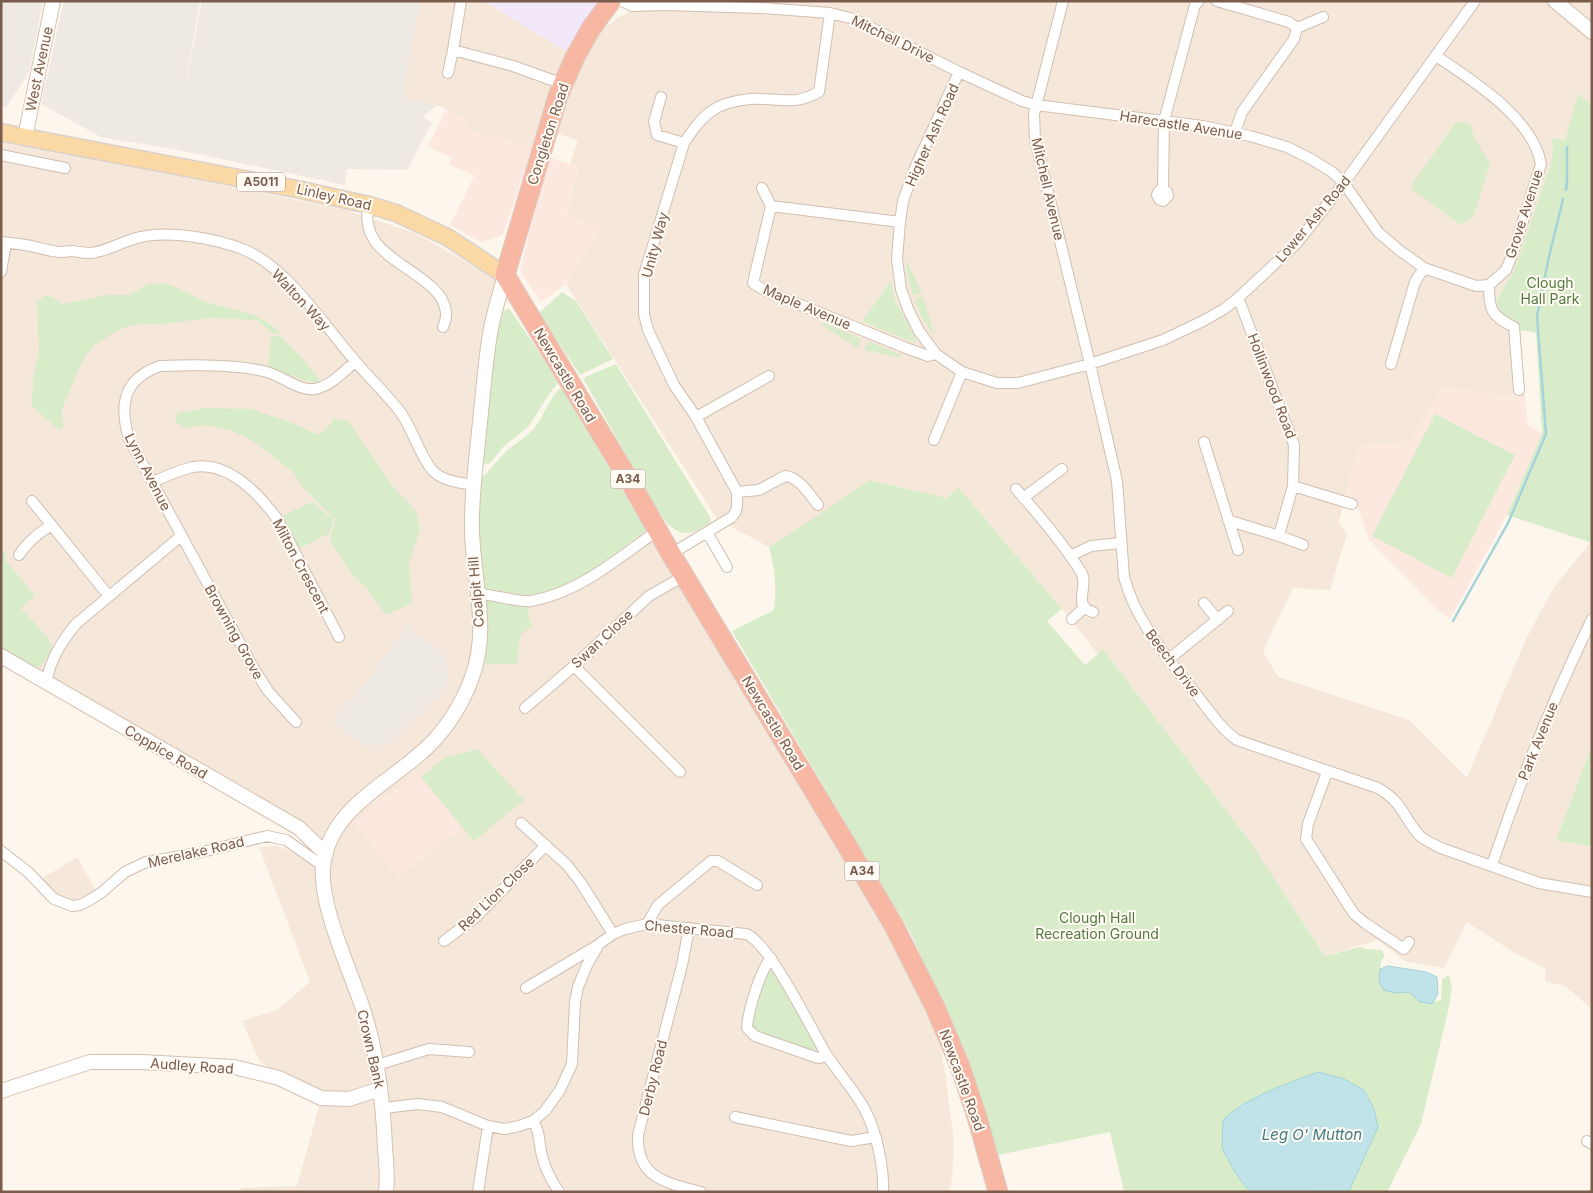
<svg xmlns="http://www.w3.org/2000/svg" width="1593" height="1193" font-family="Inter,sans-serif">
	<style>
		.residential { fill: #f5e8da }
		.commercial { fill: #fde8e0 }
		.industrial { fill: #efe9e4 }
		.education { fill: #f3e8fa }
		.green { fill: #d8ecc9 }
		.water { fill: #bfe3e8; stroke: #a5d3da }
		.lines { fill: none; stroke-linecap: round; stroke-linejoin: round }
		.stream { stroke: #a5d3da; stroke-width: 2.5 }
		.street-casing { stroke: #d1beb0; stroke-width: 12 }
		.secondary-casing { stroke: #d6c0b0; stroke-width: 16 }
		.primary-casing { stroke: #dad1cd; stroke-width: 19 }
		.highway-casing { stroke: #dad1cd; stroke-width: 21 }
		.street { stroke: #fff; stroke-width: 10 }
		.secondary { stroke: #fff; stroke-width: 14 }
		.primary { stroke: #fbd9a5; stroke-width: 16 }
		.highway { stroke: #f7b7a3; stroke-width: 19 }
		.labels { text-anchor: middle; stroke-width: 4; stroke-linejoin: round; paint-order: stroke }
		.shield { fill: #fffaf3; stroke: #a28b7f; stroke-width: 1 }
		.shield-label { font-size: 12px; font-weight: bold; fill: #7a5c4d }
		.street-label { font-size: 14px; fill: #7a5c4d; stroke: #fffaf3 }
		.park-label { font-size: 14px; fill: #537a41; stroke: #fffaf3 }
		.water-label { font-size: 15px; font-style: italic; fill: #437c86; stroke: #fffaf3 }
	</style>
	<rect width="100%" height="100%" fill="#fdf6ec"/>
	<path class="residential" d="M420,1H484L569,53L554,89L532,149L498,136L491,138L465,126L467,118L437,105L402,99Z
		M628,1H1592V105L1578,93L1565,140L1554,138L1552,160L1514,271L1497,299L1502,313L1520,325L1525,396L1484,394L1444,386L1409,442L1359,445L1339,522L1347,534L1330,590L1293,588L1263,651L1278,677L1409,720L1467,778L1527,637L1553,589L1592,540V745L1556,840L1592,847V1009L1565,986L1545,981L1546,969L1513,952L1467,922L1444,968L1405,961L1377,940L1325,956L1249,840L1102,648L1098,654L1062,609L958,487L947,498L869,480L819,515L769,547L717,519L566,284L601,228L567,215L578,167L570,164L578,140L555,133L571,88L586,54L600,32L617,18L628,13Z
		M1,135L51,151L342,209L415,233L496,279L482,348L469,463L483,588L500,591L603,563L646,530L788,764L862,890L936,1026L945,1072L954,1142L952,1179L949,1192H241V1188L297,1186L321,1099L260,1062L242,1021L277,1010L310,982L259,847L277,846L297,854L317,866L325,848L283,813L1,646Z
		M77,857L96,890L75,903L64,900L43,885L40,880Z"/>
	<path class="commercial" d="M446,109L467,118L465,126L491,138L498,136L532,149L503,235L481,242L450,225L474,176L449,164L452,158L428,147Z
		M548,157L578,166L567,215L602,227L566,284L541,302L520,271Z
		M1444,386L1484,394L1525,396L1528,425L1542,433L1507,515L1450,619L1438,610L1369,540L1355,499L1345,496L1359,445L1409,442Z
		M417,773L461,828L398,878L354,823Z"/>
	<path class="industrial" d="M1,1H43L29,72L6,108L1,106Z
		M64,1H200L182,103L202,1H420L402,98L437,105L423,117L432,123L407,170L347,169L345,185L174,149L101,137L41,104Z
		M408,628L437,648L446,658L449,676L445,688L387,745L365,746L333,722L336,715L366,683L393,644Z"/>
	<path class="education" d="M484,1H600L569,53Z"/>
	<path class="green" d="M1578,93L1592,105V540L1589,542L1507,515L1542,433L1536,333L1520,330V325L1502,313L1498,306L1497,299L1514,271L1552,160L1553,138L1565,140Z
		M1456,122L1470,124L1474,137L1490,164L1474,215L1468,222L1459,224L1412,189L1413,183Z
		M905,258L922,292L913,296L908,278Z
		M891,281L895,300L917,341L914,343L864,322V319Z
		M165,283L178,288L205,302L252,314L269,323L280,333L272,334L258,320L213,318L160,324H145L129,326L113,333L96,344L86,355L79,368L62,409L63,429L59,430L32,406L33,376L39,353L37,303L44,295L54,298L63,304L106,295H130L148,284Z
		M562,292L576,301L613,359L580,375L539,313Z
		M923,296L935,337L920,314L915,300Z
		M509,308L559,382L552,390L528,427L503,447L491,462L479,467L491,364L501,312Z
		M823,322L861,339L858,348L822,325Z
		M271,336H280L302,358L320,380L318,383L305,381L268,367Z
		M868,341L901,355V358L864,350Z
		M616,364L710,517L711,522L694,532L681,533L668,525L650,498L583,378Z
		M561,387L646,530L603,563L576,580L551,590L529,596L483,588C478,551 478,516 480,479C491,470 499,457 510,448C519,441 529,435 536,426C545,413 550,397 561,387Z
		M206,408L251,409L295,424L318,435L327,429L334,418L348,421L392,486L416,511L420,529L409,564L412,603L386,615L367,589L353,575L330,540L335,519L303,488L294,473L255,442L233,431L207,425L185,428L176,423L177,413Z
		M1435,414L1515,455L1452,578L1372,536Z
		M869,480L947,498L958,487L1062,609L1047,621L1085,665L1098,654L1102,648L1249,840L1325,956L1360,947L1366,949L1382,950L1385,956L1381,961L1379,981L1396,993L1409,992L1429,1003L1441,1000L1442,979L1449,975L1452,988L1449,1007L1421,1124L1387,1192H1124L1110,1132L998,1155L969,1060L911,934L732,631L774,610C777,588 775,568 769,547L819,515Z
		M312,502L333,519L330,533L296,550L278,518Z
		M1,551L6,555L5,560L35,595L21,608L47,637L53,647L42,666L32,667L1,650Z
		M485,598L528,605L529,619L533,626L520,635L517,664H485Z
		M1592,745V847L1556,840Z
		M477,749L524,800L474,841L421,777L444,758Z
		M772,970L818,1048L811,1052L765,1035L751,1025L763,976Z"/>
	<path class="water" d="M1388,966L1426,972L1437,977L1438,994L1432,1004L1420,1002L1409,992L1396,993L1383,990L1379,981L1380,969Z
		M1318,1072L1342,1078L1364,1090L1374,1109L1378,1127L1349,1191L1250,1192L1236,1174L1222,1148L1223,1120C1245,1098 1288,1083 1318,1072Z"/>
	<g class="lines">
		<path class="stream" d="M1566,190L1567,182V147
			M1453,621L1508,523L1546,434L1537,316L1549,257L1563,199"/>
		<defs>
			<path id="street" d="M461,1L453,50L513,66L563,84
				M622,1L632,6L666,5L761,8L830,13L854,19L959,72L1022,101L1036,105L1203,126L1250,136L1287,147L1311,159L1332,172L1344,183L1378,232L1399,250L1424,268L1476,286L1489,285L1506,270L1512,255L1541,164C1533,118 1472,80 1436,56
				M1063,1L1034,114L1035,139L1090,364L1117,481L1124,577C1136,622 1168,658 1196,694C1209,710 1220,728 1237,740L1378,788C1404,803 1403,818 1420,836C1426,841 1433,844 1441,848L1539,883L1592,892
				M1217,1L1289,22L1297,28L1294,39L1242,112L1235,132
				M1297,28L1323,17
				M959,72L915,168L903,201L900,222L897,259L901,289L908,309L919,331L936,354L962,372L997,383H1018L1090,364L1163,340L1203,321L1224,309L1237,299L1297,243L1344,183L1475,1
				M448,73L453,50
				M661,97L654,122L657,135L684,143
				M1,155L65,168
				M762,188L771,206
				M1163,189L1159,191L1157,195L1159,199L1163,201L1168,196L1167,192L1163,189L1164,121L1195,5L1199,1
				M369,205C354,262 441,269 446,312C447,317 445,322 443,327
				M900,222L771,206L753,283L764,290L906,348L928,356L936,354
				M1,242C11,243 21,244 31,246C41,248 51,252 61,252C65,252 68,251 72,251C79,252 84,253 91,253C109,251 124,240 141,237C170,230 218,239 245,250C289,269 325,327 356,362C370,379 388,395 401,413C413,430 419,454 432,470C442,481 460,483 474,485
				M1,272L6,243
				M1489,285C1489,310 1491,316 1514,327L1519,390
				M1237,299L1241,305L1294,445L1293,486L1279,535
				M1391,364L1415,282L1424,268
				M696,417L769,376
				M934,440L962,372
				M1204,442L1238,550
				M153,482C166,476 179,470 193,467C229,461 259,494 278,520L339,637
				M1293,486L1352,504
				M1016,489C1039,515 1063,543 1081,572C1090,586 1071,605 1093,612
				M737,492L759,490L785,476C799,477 810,495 818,505
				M1023,498L1062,469
				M32,501L108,595
				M1228,520C1253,529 1278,534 1303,545
				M707,532L727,567
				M671,554L732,517L736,511L737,505V492L696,417L674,385L648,330L644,314V275L684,143C692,131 702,116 715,109C727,101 750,98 763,99C789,100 796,104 819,92L830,13
				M19,555C27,542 37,534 50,526
				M1070,556L1091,546L1120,543
				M478,594C494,594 518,603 531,601C579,593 618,558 657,531
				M1204,603L1218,620
				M1072,619L1085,607
				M1169,659L1228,611
				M574,666L680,772
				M46,684C50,660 61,642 76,624L181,536
				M525,708L574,666L649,596L684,576
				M296,722L268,691L253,667L129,439C119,405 123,379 160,366C192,365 237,364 267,372C282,376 299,391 314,389C330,387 344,371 355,362
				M1327,772L1308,824L1306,839L1354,914L1365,923L1404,949L1409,942
				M521,823L567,865L581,883L613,934
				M1,851L28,872L54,899L72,906L80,905L88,901L101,893L125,872L146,862L198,853L267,836L286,840L323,866
				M1492,865C1520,781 1553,699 1592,619
				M647,924L658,905L711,861H718L757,885
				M689,928L682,965L638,1135C636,1178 667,1183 701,1192
				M444,941L476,917L546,845
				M771,958C760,971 748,1011 747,1028L755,1036L815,1057L820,1058L827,1055
				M526,988L598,945
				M377,1065L429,1049L469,1052
				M384,1108L418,1104L442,1107L488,1126L505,1129L519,1126L533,1121L545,1111L560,1090L572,1064L575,1002L578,987L587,965L599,944L613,934L625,929L647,924L746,934C769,942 812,1030 826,1054C838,1073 859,1095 867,1114C877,1135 884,1168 883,1192
				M735,1117L851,1141L876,1137
				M533,1121C540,1130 539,1145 542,1156C545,1169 551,1180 559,1192
				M1587,1141L1592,1144
				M478,1192L488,1126"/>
			<path id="secondary" d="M1555,1L1592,32
				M25,137L53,1
				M1,656L299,828L326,854
				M1,1091L90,1062H141L234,1067L279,1078L321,1098L349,1099L380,1089
				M386,1192C388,1177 386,1162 385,1147C383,1099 377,1051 362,1006C349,968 320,906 323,868C328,804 400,780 437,737C451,721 465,698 472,677C490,630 473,579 472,530C471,497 476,464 479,431C483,397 485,361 491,328C495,310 500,292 505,275"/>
			<path id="primary" d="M1,132L25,137L301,190L369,205L396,213L447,237L505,275"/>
			<path id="highway" d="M611,1L590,30L575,57L558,96L505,275L629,480L671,554L849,849L894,926L935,1007L960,1066L977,1117L998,1192"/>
		</defs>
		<use href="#street" class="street-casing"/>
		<use href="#secondary" class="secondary-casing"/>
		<use href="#primary" class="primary-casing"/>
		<use href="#highway" class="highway-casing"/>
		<use href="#street" class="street"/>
		<use href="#secondary" class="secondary"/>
		<use href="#primary" class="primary"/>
		<use href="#highway" class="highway"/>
	</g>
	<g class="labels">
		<g class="shield">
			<rect x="237" y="172.5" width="48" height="19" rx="4"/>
			<rect x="610.5" y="469.5" width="35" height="19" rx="4"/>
			<rect x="844.5" y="861.5" width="35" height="19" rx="4"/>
		</g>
		<g class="shield-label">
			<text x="261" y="186">A5011</text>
			<text x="628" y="483">A34</text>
			<text x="862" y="875">A34</text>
		</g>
		<g class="street-label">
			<text transform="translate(893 39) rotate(26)" y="5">Mitchell Drive</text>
			<text transform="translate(39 69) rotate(-78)" y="5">West Avenue</text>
			<text transform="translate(1181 125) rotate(9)" y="5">Harecastle Avenue</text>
			<text transform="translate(548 134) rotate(-72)" y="5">Congleton Road</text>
			<text transform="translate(932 135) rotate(-66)" y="5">Higher Ash Road</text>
			<text transform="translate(1048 189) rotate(77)" y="5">Mitchell Avenue</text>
			<text transform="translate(334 197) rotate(13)" y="5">Linley Road</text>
			<text transform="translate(1524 214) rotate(-72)" y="5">Grove Avenue</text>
			<text transform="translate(1313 219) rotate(-50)" y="5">Lower Ash Road</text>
			<text transform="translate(655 245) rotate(-75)" y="5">Unity Way</text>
			<text transform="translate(301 300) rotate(47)" y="5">Walton Way</text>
			<text transform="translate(807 307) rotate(23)" y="5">Maple Avenue</text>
			<text transform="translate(565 375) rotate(59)" y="5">Newcastle Road</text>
			<text transform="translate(1272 386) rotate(69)" y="5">Hollinwood Road</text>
			<text transform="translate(148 472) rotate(63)" y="5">Lynn Avenue</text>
			<text transform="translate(301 566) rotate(62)" y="5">Milton Crescent</text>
			<text transform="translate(476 592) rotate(-95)" y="5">Coalpit Hill</text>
			<text transform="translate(234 632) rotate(61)" y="5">Browning Grove</text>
			<text transform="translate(602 639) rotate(-43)" y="5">Swan Close</text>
			<text transform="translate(1173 663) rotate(53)" y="5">Beech Drive</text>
			<text transform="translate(773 723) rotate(59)" y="5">Newcastle Road</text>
			<text transform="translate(1538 741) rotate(-68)" y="5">Park Avenue</text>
			<text transform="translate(166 752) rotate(30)" y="5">Coppice Road</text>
			<text transform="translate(196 852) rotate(-13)" y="5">Merelake Road</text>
			<text transform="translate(496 894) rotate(-44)" y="5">Red Lion Close</text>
			<text transform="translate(689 929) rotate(5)" y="5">Chester Road</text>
			<text transform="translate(371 1049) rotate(77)" y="5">Crown Bank</text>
			<text transform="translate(192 1066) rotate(4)" y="5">Audley Road</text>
			<text transform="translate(653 1078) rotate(-76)" y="5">Derby Road</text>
			<text transform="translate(962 1080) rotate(70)" y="5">Newcastle Road</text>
		</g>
		<g class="park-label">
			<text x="1550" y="288">Clough<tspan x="1550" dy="16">Hall Park</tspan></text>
			<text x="1097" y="923">Clough Hall<tspan x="1097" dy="16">Recreation Ground</tspan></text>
		</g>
		<g class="water-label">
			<text x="1312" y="1140">Leg O' Mutton</text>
		</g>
	</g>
	<rect width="1593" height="1193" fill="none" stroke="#7a5c4d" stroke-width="5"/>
</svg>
